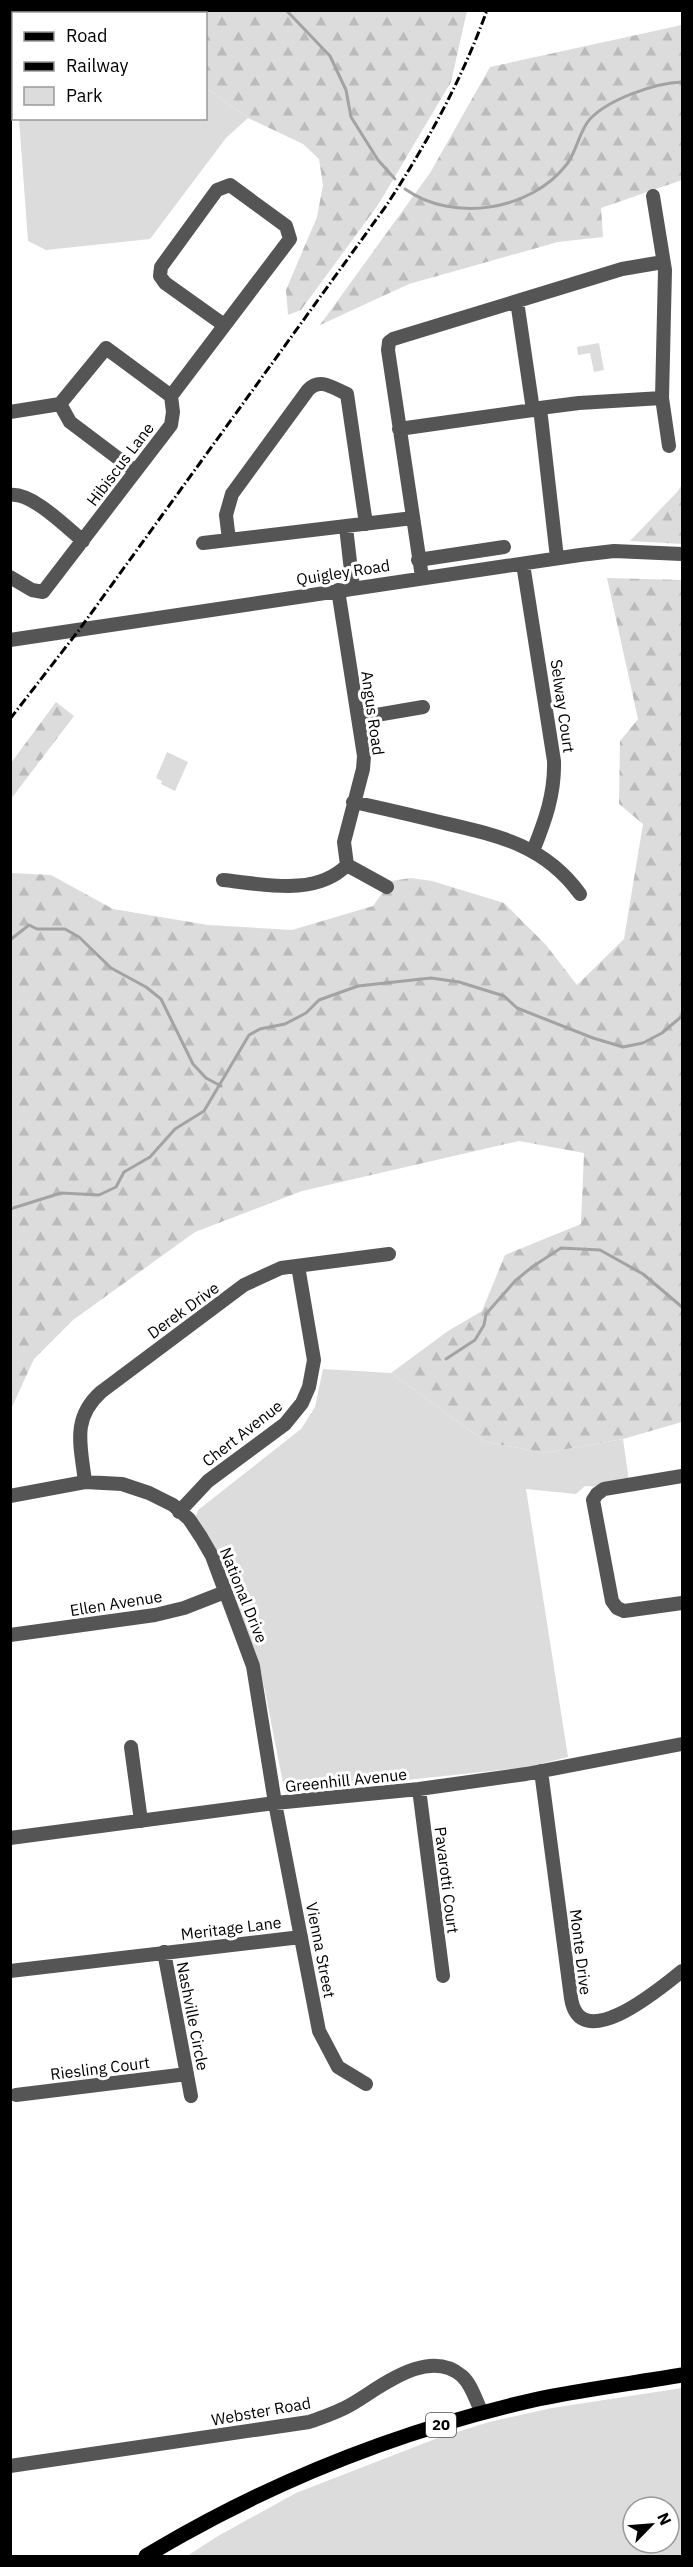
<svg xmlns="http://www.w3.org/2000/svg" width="693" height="2567" font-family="'IBM Plex Sans',sans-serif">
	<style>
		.green { fill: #dcdcdc; fill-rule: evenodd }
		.forest { fill: url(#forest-firs) }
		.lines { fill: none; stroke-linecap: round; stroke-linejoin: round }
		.stream { stroke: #a3a3a3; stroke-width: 3 }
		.minor { stroke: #555; stroke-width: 14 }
		.major { stroke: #000; stroke-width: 15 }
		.rail { stroke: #000; stroke-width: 3; stroke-dasharray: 9 3 1.5 3; stroke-linecap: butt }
		.labels { text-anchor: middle; stroke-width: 6; stroke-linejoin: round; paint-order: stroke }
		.shield { fill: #fff; stroke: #4c4c4c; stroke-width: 1.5 }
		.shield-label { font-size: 15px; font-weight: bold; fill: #000 }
		.street-label { font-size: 16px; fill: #000; stroke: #fff }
	</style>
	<defs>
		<pattern id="forest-firs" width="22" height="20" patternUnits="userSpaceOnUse" patternTransform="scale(1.5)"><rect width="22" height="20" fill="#dcdcdc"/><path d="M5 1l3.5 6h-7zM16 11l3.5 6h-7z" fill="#bbb"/></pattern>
	</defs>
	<rect width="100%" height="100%" fill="#fff"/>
	<path class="green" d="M206,88L248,118L226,138L150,239L46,250L28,241L19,119L206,118Z
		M599,343L604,370L594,372L590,353L578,355L577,347Z
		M167,752L188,762L175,791L161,784L162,781L156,778Z
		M323,1369L391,1373L486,1442L545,1453L623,1439L629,1481L604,1487L585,1486L576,1494L526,1489L568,1757L528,1767L285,1793L260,1666L208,1544L193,1524L198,1510L301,1429L315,1407Z
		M682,2388V2556H187L218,2536L296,2493L435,2439L489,2422L552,2408ZM633,2507H669V2543H633Z"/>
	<path class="forest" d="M11,10H467V11L451,82L378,205L301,310L288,315L286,290L317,217L323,185L319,159L303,144L248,118L206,88V14H14L13,30L11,31Z
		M682,25V180L601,208L603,237L558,242L409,284L320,325L430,173L490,67Z
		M682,484V544L630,541L678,491Z
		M607,578L682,580V1422L623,1439L545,1453L486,1442L391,1373L448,1331L482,1311L505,1255L581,1224L584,1153L519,1141L302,1191L195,1232L73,1320L34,1359L11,1409V873L51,875L113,909L208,925L292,930L373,906L391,881L411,878L432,881L504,903L546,945L577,985L624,939L643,824L619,804L620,741L638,719Z
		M56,702L74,716L11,799V763Z"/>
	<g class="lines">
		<path class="stream" d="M286,10L330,56L346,90L351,117L378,160L395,179
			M405,189C453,223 531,211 567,164C577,151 579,131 590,119C609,99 655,83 682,82
			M10,940L29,925L37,929H65L79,937L111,968L146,987L161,999L193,1064L206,1078L221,1086
			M10,1209L61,1193L99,1195L116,1187L124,1172L150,1157L175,1129L204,1111L249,1035L260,1029L285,1024L306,1013L319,1000L358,986L431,978L459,982L504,996L517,1008L593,1038L623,1047L643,1043L662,1033L682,1016
			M446,1359L475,1340L484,1325L486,1314L515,1281L532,1267L561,1248L600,1250L643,1274L682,1307"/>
		<path class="minor" d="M653,196L665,270L662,398L669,446
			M171,396L290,239L286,226L230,185L217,190L161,267L160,276L165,283L224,325
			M60,404L70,422L135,471
			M10,412L60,404L106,348L171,396L173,412L171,425L43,592L32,590L10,577
			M399,429L533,410L517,301
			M10,495C32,492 66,527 83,541
			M346,527L353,588
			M229,540L226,515L232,494L308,390C320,377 333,388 347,394L366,524
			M203,543L413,518
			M557,558L540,408L579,403L662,398
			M418,560L504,547
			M523,564L554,761C555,794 545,821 533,851
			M422,577L388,350L389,342L393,339L622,269L663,262
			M338,590L364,756L363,769L344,842L347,865
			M10,640L580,555L614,551L682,554
			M359,718L423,707
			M353,802C382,808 411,815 440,822C496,835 544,844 580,894
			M347,865L387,887
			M223,880C263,884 316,897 347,865
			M682,1476L604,1489L597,1494L593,1500L612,1601L617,1608L624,1611L682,1603
			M85,1482C81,1446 71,1419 101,1392L244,1285L281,1268L389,1254
			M10,1496L85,1482L122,1484L149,1493L173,1505L189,1519L201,1537L212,1556L253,1666L275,1803L319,2031L338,2067L366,2084
			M179,1512L208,1481L285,1424L302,1403L309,1387L314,1360L298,1266
			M10,1635L155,1615L184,1608L225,1592
			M131,1747L141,1821
			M541,1771L571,1998C580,2057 662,1987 682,1971
			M419,1789L443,1976
			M10,1838L275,1803L419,1789L526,1774L682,1744
			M164,1952L191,2096
			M10,1971L301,1937
			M16,2095L187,2074
			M10,2466L309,2422C323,2417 339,2412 352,2404C381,2387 428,2347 462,2376C472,2385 476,2401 482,2413"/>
		<path class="major" d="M146,2556C267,2483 400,2430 538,2399C586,2389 635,2383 682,2375"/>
		<path class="rail" d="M10,719L79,630L386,206C426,145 462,80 487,10"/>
	</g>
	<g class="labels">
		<rect class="shield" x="426" y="2413" width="30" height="24" rx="4.5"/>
		<g class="shield-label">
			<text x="441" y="2430">20</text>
		</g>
		<g class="street-label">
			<text transform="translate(120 464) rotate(-53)" y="6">Hibiscus Lane</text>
			<text transform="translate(343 572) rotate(-9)" y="6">Quigley Road</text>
			<text transform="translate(563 706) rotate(82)" y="6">Selway Court</text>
			<text transform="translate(373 713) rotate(82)" y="6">Angus Road</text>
			<text transform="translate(183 1310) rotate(-36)" y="6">Derek Drive</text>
			<text transform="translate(242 1433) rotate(-38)" y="6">Chert Avenue</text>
			<text transform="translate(244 1595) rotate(68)" y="6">National Drive</text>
			<text transform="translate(116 1603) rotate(-9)" y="6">Ellen Avenue</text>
			<text transform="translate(346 1780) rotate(-6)" y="6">Greenhill Avenue</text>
			<text transform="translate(447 1880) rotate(83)" y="6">Pavarotti Court</text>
			<text transform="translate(231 1928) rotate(-7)" y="6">Meritage Lane</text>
			<text transform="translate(321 1950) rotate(79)" y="6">Vienna Street</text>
			<text transform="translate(581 1952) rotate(83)" y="6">Monte Drive</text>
			<text transform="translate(193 2016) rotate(79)" y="6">Nashville Circle</text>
			<text transform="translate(100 2068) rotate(-7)" y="6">Riesling Court</text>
			<text transform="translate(261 2411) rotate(-10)" y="6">Webster Road</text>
		</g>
	</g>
	<rect width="693" height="2567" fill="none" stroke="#000000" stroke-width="24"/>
	<rect x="12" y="12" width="195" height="108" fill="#ffffff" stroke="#999999" stroke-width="1.5"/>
	<rect x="24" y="32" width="30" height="9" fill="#000000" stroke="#999999" stroke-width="1.5"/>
	<text x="66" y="42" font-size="18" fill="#000000">Road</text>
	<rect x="24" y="62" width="30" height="9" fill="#000000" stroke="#999999" stroke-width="1.5"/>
	<text x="66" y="72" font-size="18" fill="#000000">Railway</text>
	<rect x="24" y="87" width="30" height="18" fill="#dcdcdc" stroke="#999999" stroke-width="1.5"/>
	<text x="66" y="102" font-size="18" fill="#000000">Park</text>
	<g transform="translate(651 2525) rotate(65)"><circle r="28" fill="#ffffff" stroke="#999999" stroke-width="1.5"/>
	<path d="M0-4.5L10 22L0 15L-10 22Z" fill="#000000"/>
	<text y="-9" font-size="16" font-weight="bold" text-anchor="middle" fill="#000000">N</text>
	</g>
</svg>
